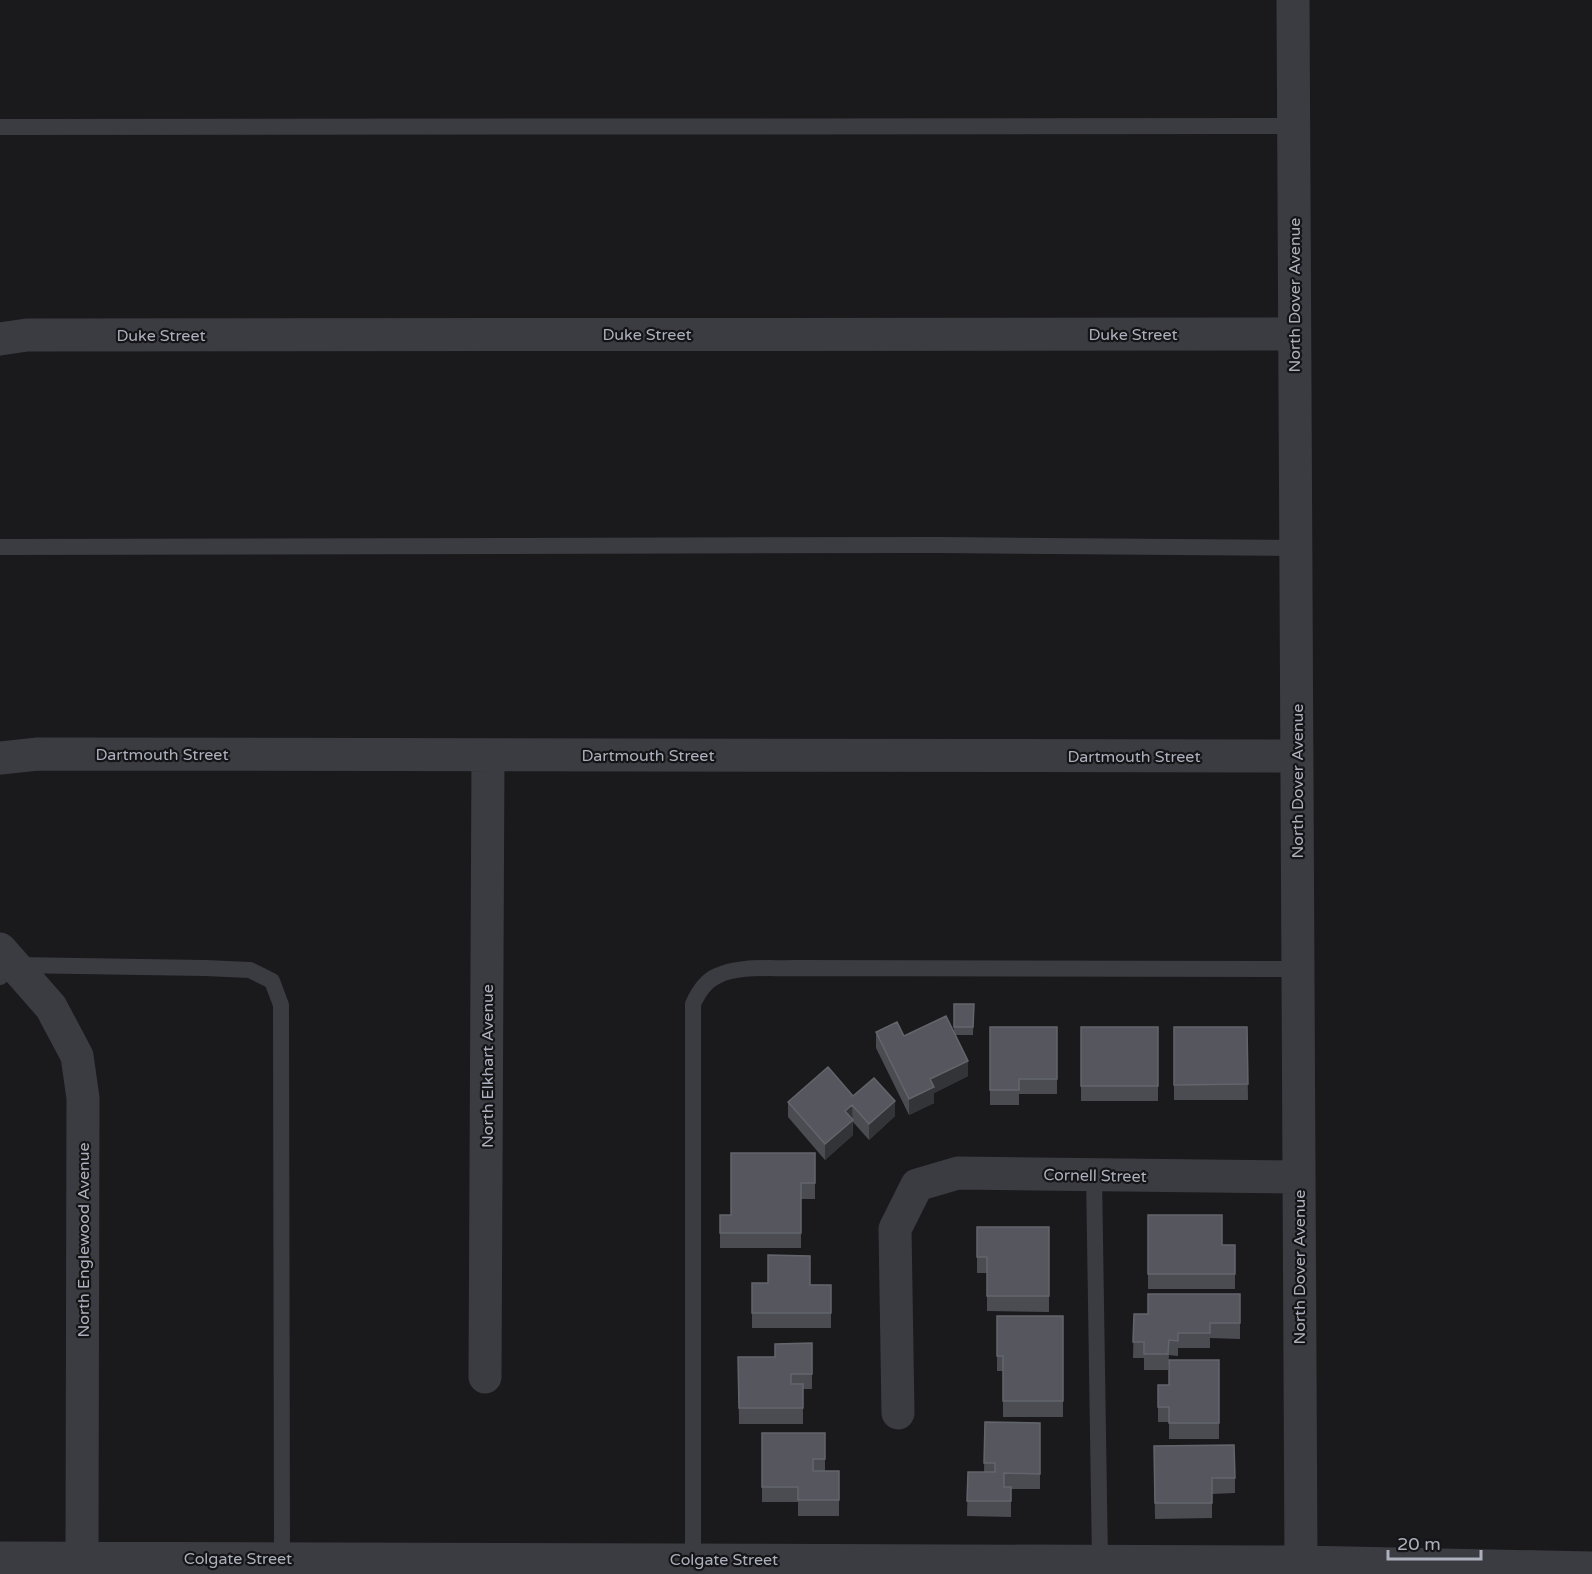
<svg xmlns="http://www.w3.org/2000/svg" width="1592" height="1574" font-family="'Varela Round',sans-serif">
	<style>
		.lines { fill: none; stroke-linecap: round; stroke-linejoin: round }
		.service { stroke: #3b3c42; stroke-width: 16 }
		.minor { stroke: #3b3c42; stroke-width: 33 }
		.wall { fill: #4b4c52 }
		.shaded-wall { fill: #333438 }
		.building { fill: #56575e; stroke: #63656c; stroke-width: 1.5 }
		.labels { text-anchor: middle; stroke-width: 4.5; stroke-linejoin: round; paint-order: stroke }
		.street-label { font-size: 16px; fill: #acb0bd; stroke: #151518 }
	</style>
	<rect width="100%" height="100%" fill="#1a1a1d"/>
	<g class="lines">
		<path class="service" d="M0,127L1293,126
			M0,547L936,545L1296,548
			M0,977L16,965L205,968L250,970L272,981L281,1005L282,1559
			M1094,1175L1100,1561
			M693,1559V1004C698,993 705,981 717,976C739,965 771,969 796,968L1298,969"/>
		<path class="minor" d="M1293,0L1301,1562
			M0,339L27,335L1294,334
			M0,758L38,754L1297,756
			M0,949L51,1007L77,1056L83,1098L82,1558
			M485,1377L488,755
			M898,1413L895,1229L917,1185L958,1173L1299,1177
			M0,1558L1301,1562L1592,1568"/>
	</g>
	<path class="wall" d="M954,1004H974L973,1035H955L968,1076L934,1093V1103L909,1115L876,1048V1032L904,1036L954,1032Z
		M990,1027H1057V1094H1019V1105H990Z
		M1081,1027H1158V1101H1081Z
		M1174,1027H1247L1248,1100H1174Z
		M853,1096L895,1116L869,1140L853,1122V1135L825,1160L788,1117V1102Z
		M815,1153V1199H801V1248H720V1215H731Z
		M1148,1215L1222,1245H1235V1289H1148Z
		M977,1227H1049V1312L987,1311V1273H977Z
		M752,1283L831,1285V1328H752Z
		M1240,1294V1339L1210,1338V1348H1178V1356L1169,1355L1168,1370H1144V1358H1133L1134,1314H1148Z
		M997,1316H1063V1417H1003V1371H997Z
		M812,1343V1389H803V1424H739L738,1357H775Z
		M1219,1360V1439H1169V1422H1158V1385H1169Z
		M985,1422L1040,1423V1489H1011V1517L967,1516L968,1472H984Z
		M762,1433H825V1471H839V1516H798V1502H762Z
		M1154,1446L1235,1478V1493L1212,1494V1518L1155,1519Z"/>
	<path class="shaded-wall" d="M968,1061V1076L934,1093V1103L909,1115V1099L930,1079Z
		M895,1101V1116L869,1140V1124Z
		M852,1105L853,1135L825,1160V1144L845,1111Z"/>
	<path class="building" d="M954,1004H974L973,1027H954Z
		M946,1016L968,1061L930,1079L934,1087L909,1099L876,1032L897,1022L904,1036Z
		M990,1027H1057V1079H1019V1090H990Z
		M1081,1027H1158V1086H1081Z
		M1174,1027H1247L1248,1084L1174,1085Z
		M828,1067L853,1096L874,1078L895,1101L869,1124L852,1105L845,1111L853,1120L825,1144L788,1102Z
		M731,1153H815V1183H801V1233H720V1215H731Z
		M1148,1215H1222V1245H1235V1274H1148Z
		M977,1227H1049V1296H987V1257H977Z
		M768,1255L810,1256V1285H831V1313H752V1283H768Z
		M1148,1294H1240V1323H1210V1333H1178V1341L1169,1340L1168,1354H1144V1342H1133L1134,1314H1148Z
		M997,1316H1063V1401H1003V1356H997Z
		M812,1343V1374H791V1384H803V1408H739L738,1357H775V1344Z
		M1169,1360H1219V1423H1169V1407H1158V1385H1169Z
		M985,1422L1040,1423V1474L1004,1473V1487H1011V1501H967L968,1472H995V1463H984Z
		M762,1433H825V1459H813V1471H839V1500H798V1487H762Z
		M1234,1445L1235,1478H1212V1503H1155L1154,1446Z"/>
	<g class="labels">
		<g class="street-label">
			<text transform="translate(1294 295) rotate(-90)" y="6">North Dover Avenue</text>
			<text x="647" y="340">Duke Street</text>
			<text x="1133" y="340">Duke Street</text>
			<text x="161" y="341">Duke Street</text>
			<text x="162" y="760">Dartmouth Street</text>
			<text x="648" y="761">Dartmouth Street</text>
			<text x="1134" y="762">Dartmouth Street</text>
			<text transform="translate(1297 781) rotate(-90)" y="6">North Dover Avenue</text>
			<text transform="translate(487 1066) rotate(-90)" y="6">North Elkhart Avenue</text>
			<text transform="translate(1095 1175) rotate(1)" y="6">Cornell Street</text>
			<text transform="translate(83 1240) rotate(-90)" y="6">North Englewood Avenue</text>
			<text transform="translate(1299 1267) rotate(-90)" y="6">North Dover Avenue</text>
			<text x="238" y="1564">Colgate Street</text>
			<text x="724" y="1565">Colgate Street</text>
		</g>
	</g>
	<path d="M1388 1550v9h93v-9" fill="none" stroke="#acb0bd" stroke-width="3"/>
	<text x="1397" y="1550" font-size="18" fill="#acb0bd" stroke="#151518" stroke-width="4.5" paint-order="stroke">20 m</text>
</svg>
